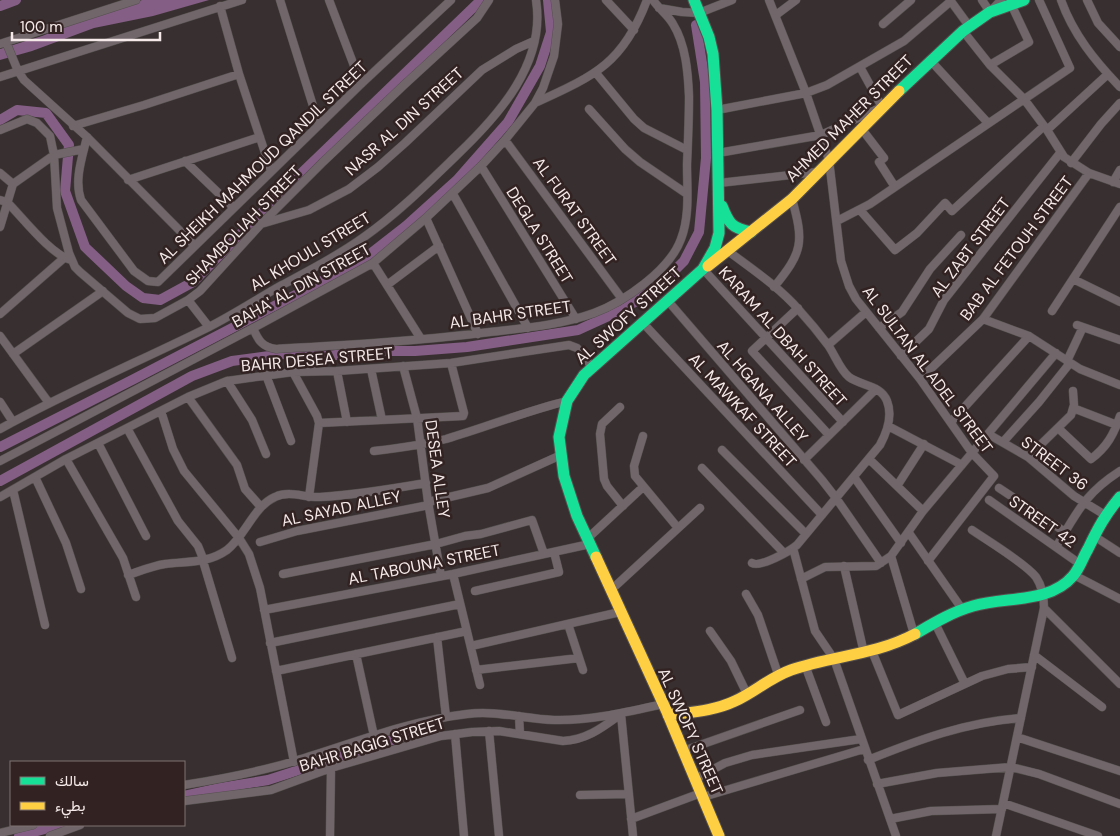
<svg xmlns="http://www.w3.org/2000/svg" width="1120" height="836" font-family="'DM Sans',Vazirmatn,sans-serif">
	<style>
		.water { fill: #845e85 }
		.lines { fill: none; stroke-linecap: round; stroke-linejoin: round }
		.canal { stroke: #845e85; stroke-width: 10 }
		.street-casing { stroke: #554f4e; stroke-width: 9 }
		.fast-casing { stroke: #554f4e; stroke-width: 13 }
		.slow-casing { stroke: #554f4e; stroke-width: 13 }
		.street { stroke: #71676b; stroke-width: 8 }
		.fast { stroke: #16e098; stroke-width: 11 }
		.slow { stroke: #ffcf43; stroke-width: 11 }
		.labels { text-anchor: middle; stroke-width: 5; stroke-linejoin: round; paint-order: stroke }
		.street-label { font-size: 16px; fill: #f5eae9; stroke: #322322 }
	</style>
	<rect width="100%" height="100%" fill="#383030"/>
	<path class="water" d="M142,0H209L153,16L94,28L32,51L0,60V49L42,36L99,13Z"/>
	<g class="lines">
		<path class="canal" d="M0,6L16,0
			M0,120L17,110L46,113L69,145L65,191L85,247L126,286L143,298L160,300L193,282L290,184L478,3L479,0
			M0,447L134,379L311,287L365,258L406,226L457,180L508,122L540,66L551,32L548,0
			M0,481L192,376L232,361L284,354L307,353L327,356L371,351H415L467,347L578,330L624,309L661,284L684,261L699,232L706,158L705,82L696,25
			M184,796L220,788L268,780L429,728
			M19,836L59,825"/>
		<defs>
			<path id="street" d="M280,0L319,125
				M329,0L361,84
				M606,0L634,30
				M769,0L806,93L829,160L841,261L849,286L856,299L920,379L972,453L994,476L928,561
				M950,0L969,26
				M982,0L990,12L1001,0
				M1061,0C1073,34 1095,61 1120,87
				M1087,0L1098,23L1120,47
				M220,6L239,74L271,171
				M659,8L682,12L699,13L732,0
				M776,15L796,0
				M883,24L911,0
				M963,31L990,65L1024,99L1047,130L1064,157L1089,173L1120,184
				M6,42L18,71L24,80L87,137L194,245
				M0,44L136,0
				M930,60L988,123
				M990,65L1029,42L1011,4
				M596,73L634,119L644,128L687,150
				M0,77L242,0
				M535,103C594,76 623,64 647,0
				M589,109L625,149L640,162L687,194
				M717,110L806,93L827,85L904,41L951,1
				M73,126L144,105L239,74
				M861,128L884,158L879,162L895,187
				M0,130L27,119L37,123L50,136L54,155L57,208L69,253L75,267L80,272L128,313L140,319L155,318L188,300L200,291L261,224L323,162L404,85L477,18L489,0
				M1047,130L1108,74
				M87,137C82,158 74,180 81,200L134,271L148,281L158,282L361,84L451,0
				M505,140L622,299
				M718,153L821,135L882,107L860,67
				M185,161L233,207
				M1071,163L1101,124L1120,103
				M481,166L576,319
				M0,173L13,184
				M128,180L260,137
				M1113,182L1120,170
				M719,183L817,172
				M453,194L528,328
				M0,200L7,202C23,218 50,254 71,260
				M860,210L895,250L917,233L945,203L952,211L1044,126
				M426,218L478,334
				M837,221L870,204L1070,68L1039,0
				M261,224L309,210L349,189L378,167L405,143L482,70L516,49L534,41
				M0,227L13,184L54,155L84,149
				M728,251C752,269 779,287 799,310C809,321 819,333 828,345C835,355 840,370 849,377C861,386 881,385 887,401C893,416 887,432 880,445L797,545C790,551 760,568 752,563
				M373,263L421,339
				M703,269L843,422
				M1073,279L1120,302
				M387,285L439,246
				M774,287C803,252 804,242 792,199
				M188,300L209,327
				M668,301L822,480L836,498L881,563
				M798,308L752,351L829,435
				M1052,311L1120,207
				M0,314L64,258
				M983,319L1029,336L1080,369L1120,385
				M643,323L822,515
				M1077,325L1120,340
				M253,328C258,340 262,347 276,349C347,345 419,341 490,332C525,328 561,325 594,313C624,302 670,270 681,239C690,216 687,189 687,164C688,142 689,119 689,96C688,73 686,45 673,24C668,15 659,9 653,0
				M879,328L902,312L930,269L961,235
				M0,336L49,403
				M828,345L866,312
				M13,354L103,291
				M901,356L929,329L944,300L1060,153
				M1067,361L1083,327
				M403,366L417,418L428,502L441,576
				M371,369L382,420
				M337,371L347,422
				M293,372L317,416L319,423L309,497
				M266,375L291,441
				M920,379L983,319L1089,173
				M227,381L252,420L266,454
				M188,397L237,465L245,489L261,507
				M0,402L13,422
				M620,407L602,424L600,434L604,479L607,486L623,506
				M1073,408L1117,425
				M161,411L173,449L184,471L239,538L249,554L260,588L294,762
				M951,422L1029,336
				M319,423L463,416L464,413L451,363
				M888,426L962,465
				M127,428L178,521L198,546L204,561
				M1058,428L1091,459C1107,447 1114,434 1120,416
				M0,429C67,392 138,362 207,328C233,315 257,299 282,285C310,270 338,256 364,237C398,213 427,184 457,155C499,115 546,63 536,0
				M988,434L1028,457L1074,496L1105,515
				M643,436L634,466L635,476L678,528
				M1003,442L1039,402L1070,363
				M98,443L146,536
				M722,450L806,534
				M374,451C399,448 423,445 446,439C487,427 526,411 567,401
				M1028,457L1071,415L1074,405L1073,391
				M66,459L123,558L136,597
				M869,459L923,511
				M804,460L876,389
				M0,461L257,326L373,263L426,218L481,166L505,140L535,103L543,88L554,56L558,24L555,0
				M702,468L784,553
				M35,477L66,543L81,589
				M854,477L901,543
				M897,486L924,444
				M999,488L1065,532
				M13,490L45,625
				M0,497L66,459L188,397L227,381L293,372L337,371L451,363L569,345L577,348L592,367
				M989,500L1080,564
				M428,502L488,488L561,455
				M972,530C988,541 1025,563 1036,577C1042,586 1044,597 1044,608L996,836
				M909,533L962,609
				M1094,536L1120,553
				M588,538L643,487
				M260,542L297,531L429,505
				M1056,547C1077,513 1084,494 1120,471
				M793,548L815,631L834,659L896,836
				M891,556L914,634
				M203,561L232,658
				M844,566L864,653
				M283,574L436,544L465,536L481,534L532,520L544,554
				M453,574L480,685
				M128,575C140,571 152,566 165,564C187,561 207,564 227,550C245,536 254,506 275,497C290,490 305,498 320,497C356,495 391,489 426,483
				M1074,575L1120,599
				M801,579L825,567L876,566L891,556L923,511L1056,353
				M611,590L700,508
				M475,591L559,572L554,552
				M746,594L758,615L778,674
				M1044,608L1120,684
				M264,610L453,574L590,544
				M935,623L965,684
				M568,624L583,670
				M710,631L731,661L747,694
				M437,637L446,717
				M270,643L460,604
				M471,646L620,612
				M872,651L898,715L982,676L1008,669L1032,667
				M356,654L374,736
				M1034,655L1102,707
				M805,665L826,722
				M476,670L579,658
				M276,671L467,631
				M519,716L520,734
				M489,731L499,836
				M455,734L464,836
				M1017,737L1120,771
				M683,751L800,710
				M868,760C918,740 966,722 1021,718
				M695,779L725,763L752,755L861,739
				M877,784L937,773L1011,767L1039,774L1120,804
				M184,785C221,779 259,772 295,761C352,744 407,721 467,714C496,710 525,719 554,720C590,721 627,712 663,704
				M580,795L629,794
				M703,797L864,749
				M184,801L271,790L331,768L441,736L472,732L499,731L563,741C587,740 603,727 621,714L633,836
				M1003,803L1098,836
				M631,819L701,793
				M890,819L931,811L1002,809
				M0,833L33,825
				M50,836L80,825
				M330,836L331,768"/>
			<path id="fast" d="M899,91L963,31L990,12L1024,0
				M722,206C729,224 732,228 751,232
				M596,557L577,516L564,476L559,437L567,401L584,375L703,269L715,248L719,233L717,110L713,54L709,37L694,0
				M915,634C934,623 952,612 973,606C1006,596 1049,604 1073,576C1080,568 1083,557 1088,549C1098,528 1105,515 1120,497"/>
			<path id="slow" d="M708,266L792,199L899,91
				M596,557L667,712L719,836
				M668,715C691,712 714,711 735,701C755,692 769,678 791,670C834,655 873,656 915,634"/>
		</defs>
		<use href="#street" class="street-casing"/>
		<use href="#fast" class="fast-casing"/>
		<use href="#slow" class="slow-casing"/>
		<use href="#street" class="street"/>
		<use href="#fast" class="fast"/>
		<use href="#slow" class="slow"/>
	</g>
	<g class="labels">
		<g class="street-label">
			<text transform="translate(849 118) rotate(-45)" y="6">AHMED MAHER STREET</text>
			<text transform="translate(404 121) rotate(-42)" y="6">NASR AL DIN STREET</text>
			<text transform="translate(262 162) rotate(-44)" y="6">AL SHEIKH MAHMOUD QANDIL STREET</text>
			<text transform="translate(575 211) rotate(54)" y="6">AL FURAT STREET</text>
			<text transform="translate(243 225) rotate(-46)" y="6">SHAMBOLIAH STREET</text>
			<text transform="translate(540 235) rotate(58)" y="6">DEGLA STREET</text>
			<text transform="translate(970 247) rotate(-53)" y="6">AL ZABT STREET</text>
			<text transform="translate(1016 248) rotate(-53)" y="6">BAB AL FETOUH STREET</text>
			<text transform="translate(310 251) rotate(-31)" y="6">AL KHOULI STREET</text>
			<text transform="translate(301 285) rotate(-29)" y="6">BAHA' AL DIN STREET</text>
			<text transform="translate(510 314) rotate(-8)" y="6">AL BAHR STREET</text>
			<text transform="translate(628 315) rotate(-42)" y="6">AL SWOFY STREET</text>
			<text transform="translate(783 336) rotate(48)" y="6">KARAM AL DBAH STREET</text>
			<text transform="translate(317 359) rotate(-5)" y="6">BAHR DESEA STREET</text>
			<text transform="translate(928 369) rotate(53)" y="6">AL SULTAN AL ADEL STREET</text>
			<text transform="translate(763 391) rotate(49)" y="6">AL HGANA ALLEY</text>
			<text transform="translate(743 410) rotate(47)" y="6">AL MAWKAF STREET</text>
			<text transform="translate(1055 463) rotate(37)" y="6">STREET 36</text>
			<text transform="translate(438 469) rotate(82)" y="6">DESEA ALLEY</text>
			<text transform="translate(341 508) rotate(-12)" y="6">AL SAYAD ALLEY</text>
			<text transform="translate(1043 521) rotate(35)" y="6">STREET 42</text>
			<text transform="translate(424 564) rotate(-11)" y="6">AL TABOUNA STREET</text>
			<text transform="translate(691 731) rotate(66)" y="6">AL SWOFY STREET</text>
			<text transform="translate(372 744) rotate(-17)" y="6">BAHR BAGIG STREET</text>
		</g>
	</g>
	<rect x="10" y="761" width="175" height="65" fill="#322322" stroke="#807372"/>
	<rect x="20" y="777" width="25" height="8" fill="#16e098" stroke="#807372"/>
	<text x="55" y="786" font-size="15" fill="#f5eae9">سالك</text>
	<rect x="20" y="802" width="25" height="8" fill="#ffcf43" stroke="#807372"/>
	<text x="55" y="811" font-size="15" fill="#f5eae9">بطيء</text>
	<path d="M12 32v8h148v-8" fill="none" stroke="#f5eae9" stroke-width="2.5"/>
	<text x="20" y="32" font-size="15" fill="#f5eae9" stroke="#322322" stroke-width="4" paint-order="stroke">100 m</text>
</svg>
